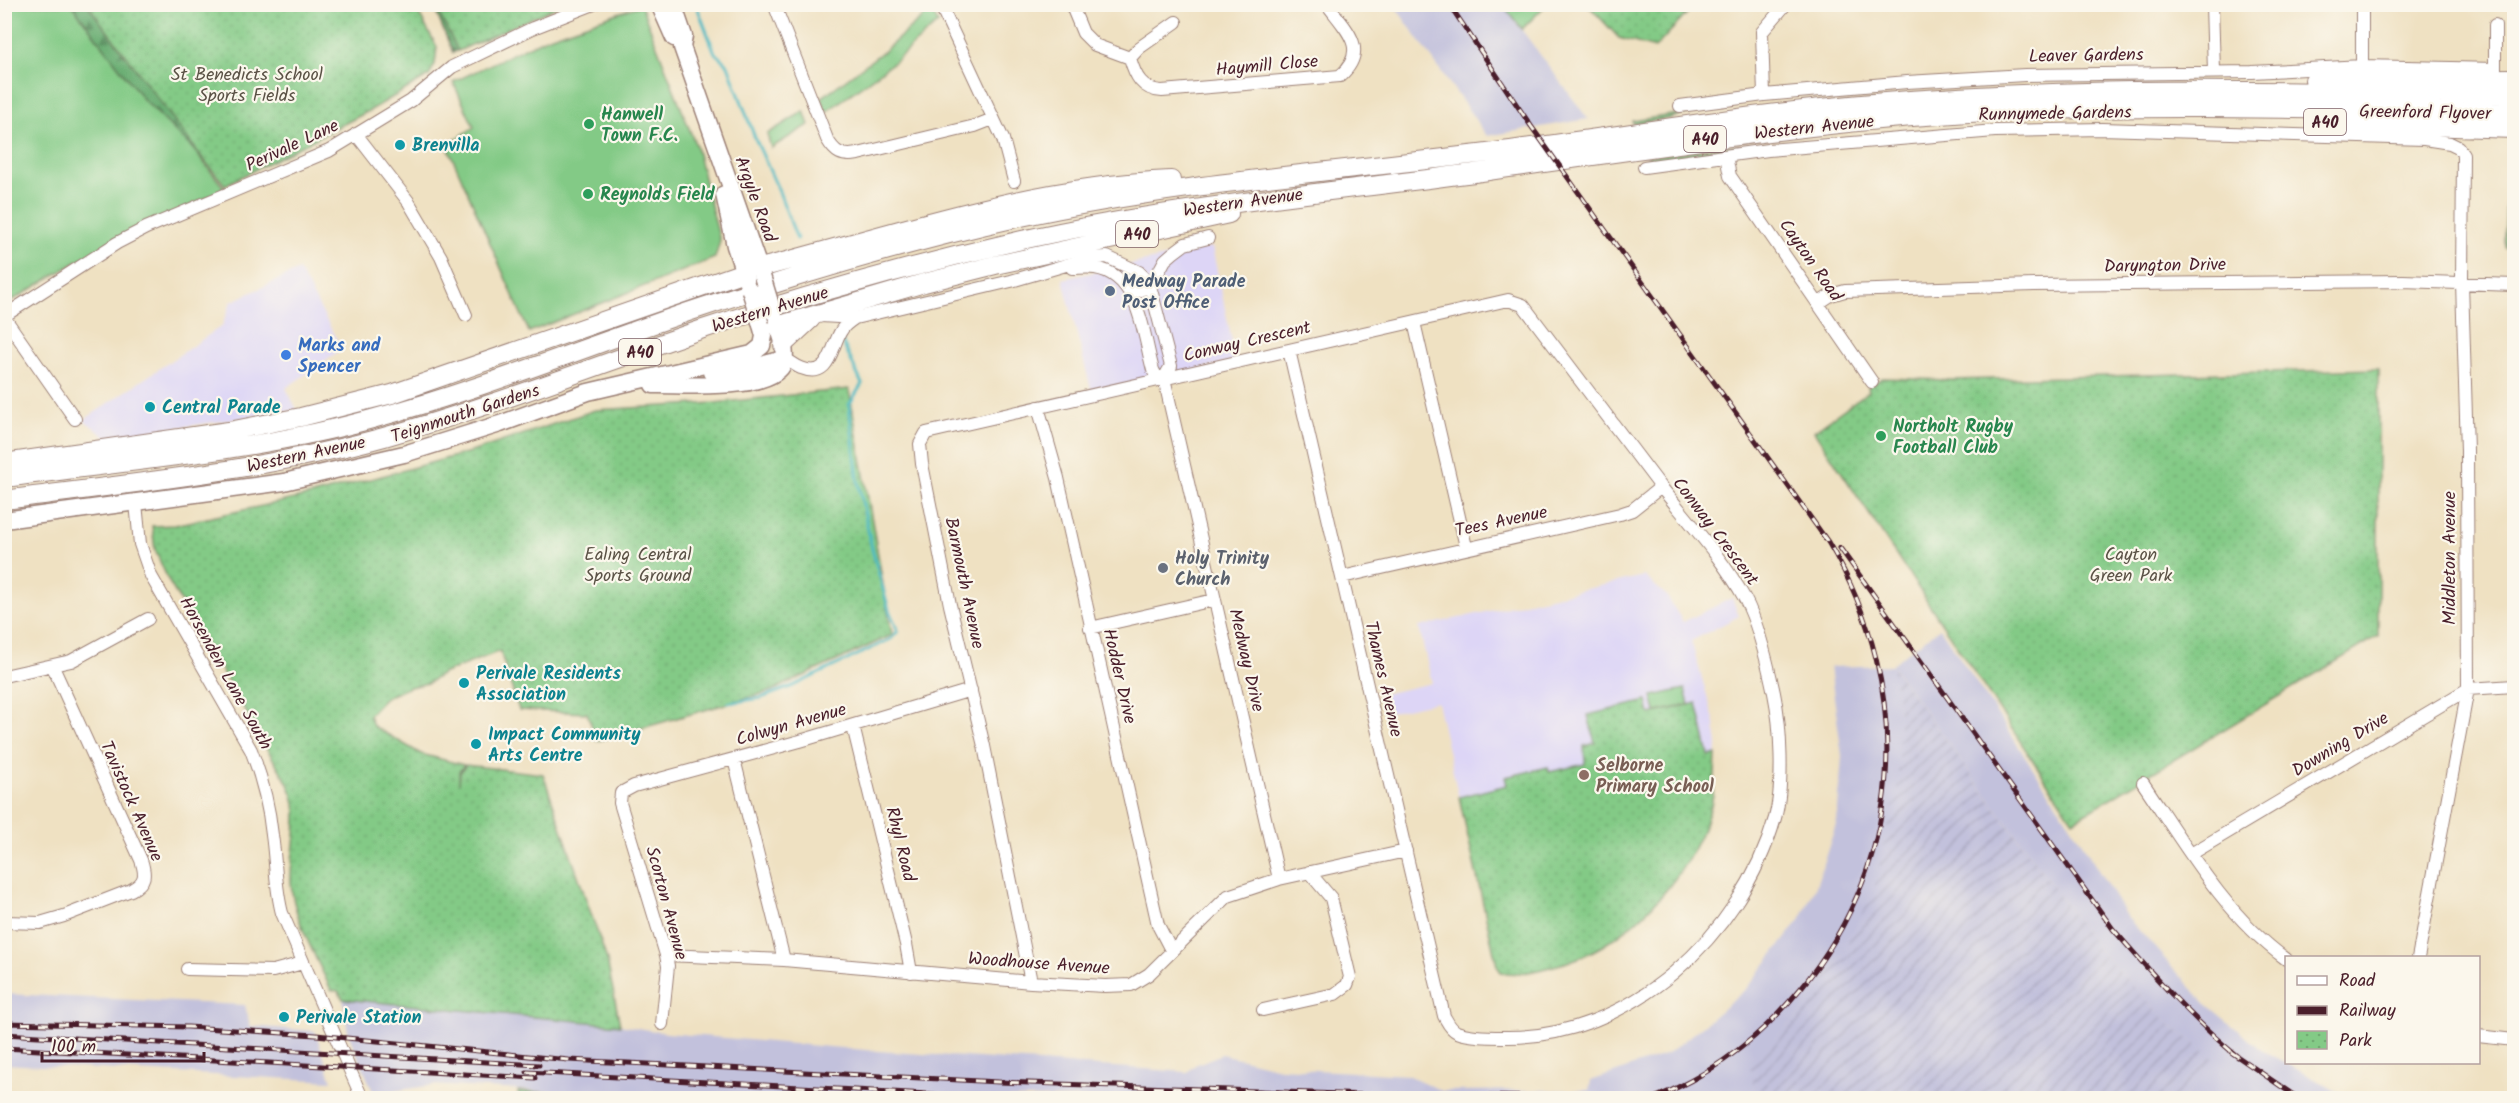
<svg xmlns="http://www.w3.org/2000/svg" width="2519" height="1103" font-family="Kalam,sans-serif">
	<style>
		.built { fill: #ddd5f6 }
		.industrial { fill: url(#industrial-furrows) }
		.railway { fill: #c2c1dc }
		.green { fill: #83ca86; stroke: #667458; stroke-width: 1.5 }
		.forest { fill: url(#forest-firs); stroke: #5a664f; stroke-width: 1.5 }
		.park { fill: url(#park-dots); stroke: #667458; stroke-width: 1.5 }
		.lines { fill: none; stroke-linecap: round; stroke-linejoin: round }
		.stream { stroke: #4bb9c3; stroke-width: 3 }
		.minor-casing { stroke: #9c8076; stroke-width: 14 }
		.major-casing { stroke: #9c8076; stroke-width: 19 }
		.highway-casing { stroke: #9c8076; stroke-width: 20 }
		.minor { stroke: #fff; stroke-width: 12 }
		.major { stroke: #fff; stroke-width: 16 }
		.highway { stroke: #fff; stroke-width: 18 }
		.rail-casing { stroke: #4a1f2b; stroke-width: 5 }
		.rail { stroke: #fbf7ec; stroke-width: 3; stroke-dasharray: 9; stroke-linecap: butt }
		.major-bridge-casing { stroke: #9c8076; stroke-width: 19; stroke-linecap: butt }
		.major-bridge { stroke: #fff; stroke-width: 16 }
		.leisure-dot { fill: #2e9e5b; stroke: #fbf7ec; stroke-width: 2 }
		.culture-dot { fill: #0f9aa8; stroke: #fbf7ec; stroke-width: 2 }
		.service-dot { fill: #5c6f8a; stroke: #fbf7ec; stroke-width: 2 }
		.shop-dot { fill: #3f7fe0; stroke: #fbf7ec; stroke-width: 2 }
		.worship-dot { fill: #6b7280; stroke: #fbf7ec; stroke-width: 2 }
		.education-dot { fill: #8d6e63; stroke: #fbf7ec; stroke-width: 2 }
		.labels { text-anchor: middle; stroke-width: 4.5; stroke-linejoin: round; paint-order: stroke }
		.shield { fill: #fbf7ec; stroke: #7f6065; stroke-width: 1.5 }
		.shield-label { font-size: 16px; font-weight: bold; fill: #4a1f2b }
		.street-label { font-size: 18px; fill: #4a1f2b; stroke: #fbf7ec }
		.park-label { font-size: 18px; fill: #5b5246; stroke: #fbf7ec }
		.leisure-label { font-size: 18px; font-weight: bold; fill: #27864d; stroke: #fbf7ec; text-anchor: start }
		.culture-label { font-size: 18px; font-weight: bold; fill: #0d838f; stroke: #fbf7ec; text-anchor: start }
		.service-label { font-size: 18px; font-weight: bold; fill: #4e5e75; stroke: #fbf7ec; text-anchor: start }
		.shop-label { font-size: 18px; font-weight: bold; fill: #366cbe; stroke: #fbf7ec; text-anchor: start }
		.worship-label { font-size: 18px; font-weight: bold; fill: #5b616d; stroke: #fbf7ec; text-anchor: start }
		.education-label { font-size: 18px; font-weight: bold; fill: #785e54; stroke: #fbf7ec; text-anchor: start }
	</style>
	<defs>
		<pattern id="industrial-furrows" width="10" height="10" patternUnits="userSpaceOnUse" patternTransform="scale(1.5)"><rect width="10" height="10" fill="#c2c1dc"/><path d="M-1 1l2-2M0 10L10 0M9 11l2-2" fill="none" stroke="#a8a5bd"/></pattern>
		<pattern id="forest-firs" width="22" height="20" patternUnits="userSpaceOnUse" patternTransform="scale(1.5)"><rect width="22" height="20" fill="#6aae73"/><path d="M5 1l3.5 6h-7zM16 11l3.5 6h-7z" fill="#598d5f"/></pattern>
		<pattern id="park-dots" width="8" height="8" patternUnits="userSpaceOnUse" patternTransform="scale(1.5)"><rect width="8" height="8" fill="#83ca86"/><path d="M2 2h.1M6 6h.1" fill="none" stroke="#73ad74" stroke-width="1.8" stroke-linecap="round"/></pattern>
	</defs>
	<rect width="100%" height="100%" fill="#fbf7ec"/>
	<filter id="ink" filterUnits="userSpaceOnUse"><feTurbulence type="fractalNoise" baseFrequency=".0167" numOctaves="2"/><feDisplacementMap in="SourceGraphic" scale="12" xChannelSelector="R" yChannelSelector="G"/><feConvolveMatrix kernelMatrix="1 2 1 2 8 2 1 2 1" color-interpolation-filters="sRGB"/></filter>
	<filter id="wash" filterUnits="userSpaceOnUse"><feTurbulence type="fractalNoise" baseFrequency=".008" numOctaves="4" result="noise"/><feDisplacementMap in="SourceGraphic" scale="24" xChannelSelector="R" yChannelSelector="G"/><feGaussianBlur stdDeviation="1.35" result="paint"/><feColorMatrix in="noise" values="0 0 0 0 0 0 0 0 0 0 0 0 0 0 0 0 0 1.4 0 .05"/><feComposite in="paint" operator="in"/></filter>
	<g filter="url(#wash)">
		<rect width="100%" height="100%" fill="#efe1c2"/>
		<path class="built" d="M1212,247L1236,361L1092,393L1063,279Z
			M299,270L342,349L286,388L297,410L107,438L84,420L222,326L231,302Z
			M1644,576L1666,595L1683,622L1732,598L1739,616L1691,641L1715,723L1717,746L1713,791L1709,810L1696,841L1674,879L1629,927L1602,946L1573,960L1542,969L1503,973L1498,968L1437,702L1384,714L1379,695L1432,683L1419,627Z"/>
		<path class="industrial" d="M1891,665L2100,951L2174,1028L2219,1061L2183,1098H1979L1754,1091L1749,1061L1800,1015L1842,955L1899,713Z"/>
		<path class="railway" d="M1394,5H1503L1588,119L1487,136Z
			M1940,628L2072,827L2126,916L2205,1003L2262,1050L2349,1098H2183L2218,1061L2174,1028L2100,951L1892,666L1899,713L1898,784L1875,886L1842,955L1800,1015L1750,1061L1754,1090L1979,1098H661L434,1085L374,1094L348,1033L343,999L620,1025L667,1033L878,1051L1188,1072L1195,1065L1222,1054L1280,1068L1408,1075L1442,1091L1589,1090L1591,1081L1667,1054L1710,1020L1746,989L1800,920L1816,886L1837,821L1842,756L1830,667L1891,665Z
			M5,994L245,1005L250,1026L315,1031L332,1081L5,1064Z"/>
		<path class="green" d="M5,5H79L225,189L78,261L5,305Z
			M641,5L696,146L720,241L715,258L529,332L447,145L474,127L453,82L546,38Z
			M1503,5H1546L1522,29Z
			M931,10L938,23L894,62L826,112L821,98L885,50Z
			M804,111L809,125L771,148L767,134Z
			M1691,112L1667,119L1633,124L1632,121Z
			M1737,145L1738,150L1652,161L1647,156Z
			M2506,191H2514V248H2505Z
			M1685,689L1689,705L1656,712L1652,696Z"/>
		<path class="forest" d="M72,5H88L203,159L143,99Z
			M433,5H450L473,42L453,53Z
			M518,1091L632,1098H518Z"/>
		<path class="park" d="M88,5H414L437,47L435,64L429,76L369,111L225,185L203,159Z
			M435,5H561L458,51Z
			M1588,5H1695L1655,48L1619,38Z
			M2378,369V636L2073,821L1814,431L1869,391L1868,387L1882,378L1950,380Z
			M849,389L892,635L771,691L597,741L587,713L519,710L500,651L442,674L428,683L410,687L386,697L369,715L373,726L421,754L464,765L459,772V783L460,773L466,765L543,774L607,960L620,1025L343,999L338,991L331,990C317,959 292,916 291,882C290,857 299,829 295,804C291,781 271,760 262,739L169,582L155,550L152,526L175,525L312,495L474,451L595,410L714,403Z
			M1647,701L1650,714L1697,703L1709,756L1716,754C1715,772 1715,792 1710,809C1688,881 1624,950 1550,967C1536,971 1516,976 1501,972L1497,966L1459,797L1507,785L1505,777L1548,767L1549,772L1585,764L1584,746L1595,743L1588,715Z"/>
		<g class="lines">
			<path class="stream" d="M696,4L715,53L728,65L755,138L778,189L797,239
				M728,703L761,698L793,686L891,639L898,631L889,610L872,549L858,481L849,405L862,384L841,339"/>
		</g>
	</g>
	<g filter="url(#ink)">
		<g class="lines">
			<defs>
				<path id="minor" d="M774,4L827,139C835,153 842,157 858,154L975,126L993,119
					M940,4L1003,139L1014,181
					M1071,4L1083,33L1095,45L1130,58C1135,76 1142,90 1162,91L1340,76C1370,49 1346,30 1327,4
					M2212,4L2214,72
					M1130,58L1139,48L1176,22
					M2362,66V4
					M1764,95L1762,32L1786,4
					M1680,106L1764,95L1907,82L2025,75L2252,72L2362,66L2495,69V25
					M356,134L408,201L441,257L466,315
					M1726,156L1730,176L1872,382
					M1644,167L1768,150L1995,131L2102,129L2424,139L2450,143L2458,147L2463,154L2462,282L2467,451L2468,689L2418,958
					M1072,268C1079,268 1088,267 1095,268C1140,275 1143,335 1153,370L1156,376L1164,378
					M1132,293L1151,286L1165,260L1173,253L1185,244L1208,238
					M1819,303L1831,295L1845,291L2034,285L2403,281L2514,285
					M4,316L117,243L146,228L329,151L411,101L452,67L533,28L594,4
					M821,316L855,318L1011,281L1090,258L1107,257L1139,272L1149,282L1171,366L1164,378
					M4,317L75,419
					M1414,322L1466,547
					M784,359C791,361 795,366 801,368C831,380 831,346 841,331C844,325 849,322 855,318
					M1164,378L1279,879
					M1038,407L1058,478L1158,925L1171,950
					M136,503L140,544L151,576L251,750C262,778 269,806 272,835C276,862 275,887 282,913L362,1098
					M1342,577L1620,514L1632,510L1661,487
					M1090,628L1214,600
					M4,676L71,661L148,619
					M853,726L906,944L911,972
					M734,759L784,960
					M2143,783C2185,845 2224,914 2286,959
					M2191,854L2468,689L2514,686
					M4,922L40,923L64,916L131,890C146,882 146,875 141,860L53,667
					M666,955L784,960L1031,982L1105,986L1131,985L1149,974L1228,896L1279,879L1406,851
					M187,969L273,971L303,963
					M1031,982L984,746L950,605L922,464L920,444L926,433L1508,300L1523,305C1569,365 1615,426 1661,487C1690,523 1723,559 1745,599C1759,625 1768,665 1774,693C1781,726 1784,786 1775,818C1742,935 1629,1040 1503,1037C1489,1037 1470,1037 1457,1032C1450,1029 1447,1021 1444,1016L1289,350
					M1263,1010L1335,994L1347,985L1350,977L1331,898L1309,872
					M662,1024L668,966L666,955L620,803L621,793L634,786L800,741L971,690
					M2478,1036L2514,1040"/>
				<path id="major" d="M659,4L674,38
					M673,4L684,36L682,47L762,276
					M724,194L735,246L748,285
					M711,372L746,369L784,359
					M653,385C680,384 774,393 784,362C788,347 777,326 773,313
					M4,520L284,482L404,454L500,424L588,392L752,354L762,346L764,336L761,325"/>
				<path id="highway" d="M2314,80L2514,78
					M2336,123L2514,129
					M760,268C896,233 1029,186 1171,180
					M777,326L924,283L995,265L1229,214
					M783,345L811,319
					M4,463L229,431L301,417L392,394L744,272
					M4,478C127,461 252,452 372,419C479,390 583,348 688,312C797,275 908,242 1021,217C1163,186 1308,174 1453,157C1593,141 1732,115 1873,103C2086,85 2301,91 2514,95
					M4,500C131,483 260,471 384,437C491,407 595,366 700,330C806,295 913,265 1022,240C1168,207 1317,194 1466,174C1640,150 1813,121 1988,112C2163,104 2339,110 2514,113"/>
			</defs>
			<use href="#minor" class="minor-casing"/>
			<use href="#major" class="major-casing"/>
			<use href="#highway" class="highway-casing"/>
			<use href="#minor" class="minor"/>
			<use href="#major" class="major"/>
			<use href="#highway" class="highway"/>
			<defs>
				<path id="rail" d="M1449,4L1531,126L1828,542C1917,690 1906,872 1789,1002C1752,1044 1706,1077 1654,1098
					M1840,548L2113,929C2152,974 2192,1019 2238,1057
					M4,1023L188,1027L316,1035L569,1060L999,1082L1368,1095L1635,1098
					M4,1034L539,1065
					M4,1048L535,1078
					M2231,1052L2298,1098
					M527,1072L1001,1098"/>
			</defs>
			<use href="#rail" class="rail-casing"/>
			<use href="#rail" class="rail"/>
			<defs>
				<path id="major-bridge" d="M762,276L773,312
					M750,290L761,325"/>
			</defs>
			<use href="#major-bridge" class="major-bridge-casing"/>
			<use href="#major-bridge" class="major-bridge"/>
		</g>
	</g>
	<g class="leisure-dot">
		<circle cx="589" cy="124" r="6"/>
		<circle cx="588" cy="194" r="6"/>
		<circle cx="1881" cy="436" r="6"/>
	</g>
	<g class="culture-dot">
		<circle cx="400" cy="145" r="6"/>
		<circle cx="150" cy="407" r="6"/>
		<circle cx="464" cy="683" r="6"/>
		<circle cx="476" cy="744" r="6"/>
		<circle cx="284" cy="1017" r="6"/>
	</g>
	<circle class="service-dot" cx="1110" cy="291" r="6"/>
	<circle class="shop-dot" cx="286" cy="355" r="6"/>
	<circle class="worship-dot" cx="1163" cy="568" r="6"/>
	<circle class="education-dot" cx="1584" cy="775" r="6"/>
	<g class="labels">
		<g class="shield">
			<rect x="2304" y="109" width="42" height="26" rx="4.5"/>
			<rect x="1684" y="126" width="42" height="26" rx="4.5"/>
			<rect x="1116" y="221" width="42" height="26" rx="4.5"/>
			<rect x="619" y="339" width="42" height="26" rx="4.5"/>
		</g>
		<g class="shield-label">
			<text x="2325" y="128">A40</text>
			<text x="1705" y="145">A40</text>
			<text x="1137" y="240">A40</text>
			<text x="640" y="358">A40</text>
		</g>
		<g class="street-label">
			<text transform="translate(2086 55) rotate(-1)" y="6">Leaver Gardens</text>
			<text transform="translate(1267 65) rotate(-5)" y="6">Haymill Close</text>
			<text transform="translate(2425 112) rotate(1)" y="6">Greenford Flyover</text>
			<text transform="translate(2055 113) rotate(-1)" y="6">Runnymede Gardens</text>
			<text transform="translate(1814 127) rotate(-6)" y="6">Western Avenue</text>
			<text transform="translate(292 145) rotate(-25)" y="6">Perivale Lane</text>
			<text transform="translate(756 199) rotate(70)" y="6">Argyle Road</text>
			<text transform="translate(1243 202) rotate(-8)" y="6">Western Avenue</text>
			<text transform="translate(1811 260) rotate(55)" y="6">Cayton Road</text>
			<text transform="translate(2165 265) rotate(-1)" y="6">Daryngton Drive</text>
			<text transform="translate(770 309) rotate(-17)" y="6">Western Avenue</text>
			<text transform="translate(1247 341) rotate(-13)" y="6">Conway Crescent</text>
			<text transform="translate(465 413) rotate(-18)" y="6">Teignmouth Gardens</text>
			<text transform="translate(306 454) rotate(-12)" y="6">Western Avenue</text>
			<text transform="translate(1501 521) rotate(-12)" y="6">Tees Avenue</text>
			<text transform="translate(1716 531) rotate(53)" y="6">Conway Crescent</text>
			<text transform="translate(2449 558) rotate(-90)" y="6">Middleton Avenue</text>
			<text transform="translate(965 583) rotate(78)" y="6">Barmouth Avenue</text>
			<text transform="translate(1247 660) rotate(77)" y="6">Medway Drive</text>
			<text transform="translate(226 673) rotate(61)" y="6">Horsenden Lane South</text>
			<text transform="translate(1120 676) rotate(77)" y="6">Hodder Drive</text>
			<text transform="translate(1384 679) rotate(77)" y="6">Thames Avenue</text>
			<text transform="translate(791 724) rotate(-16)" y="6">Colwyn Avenue</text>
			<text transform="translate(2340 744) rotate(-31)" y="6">Downing Drive</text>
			<text transform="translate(132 801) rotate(66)" y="6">Tavistock Avenue</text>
			<text transform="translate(901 844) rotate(76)" y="6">Rhyl Road</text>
			<text transform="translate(667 903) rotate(75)" y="6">Scorton Avenue</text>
			<text transform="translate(1039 963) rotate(4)" y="6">Woodhouse Avenue</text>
		</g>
		<g class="park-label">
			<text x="247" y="80">St Benedicts School<tspan x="247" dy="21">Sports Fields</tspan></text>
			<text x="638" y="560">Ealing Central<tspan x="638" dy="21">Sports Ground</tspan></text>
			<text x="2131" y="560">Cayton<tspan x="2131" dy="21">Green Park</tspan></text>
		</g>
		<g class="leisure-label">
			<text x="601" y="120">Hanwell<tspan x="601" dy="21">Town F.C.</tspan></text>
			<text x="600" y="200">Reynolds Field</text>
			<text x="1893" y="432">Northolt Rugby<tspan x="1893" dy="21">Football Club</tspan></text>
		</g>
		<g class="culture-label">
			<text x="412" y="151">Brenvilla</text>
			<text x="162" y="413">Central Parade</text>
			<text x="476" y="679">Perivale Residents<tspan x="476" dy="21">Association</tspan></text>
			<text x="488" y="740">Impact Community<tspan x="488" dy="21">Arts Centre</tspan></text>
			<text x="296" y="1023">Perivale Station</text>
		</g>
		<g class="service-label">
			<text x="1122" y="287">Medway Parade<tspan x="1122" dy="21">Post Office</tspan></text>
		</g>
		<g class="shop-label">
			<text x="298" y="351">Marks and<tspan x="298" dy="21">Spencer</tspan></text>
		</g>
		<g class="worship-label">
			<text x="1175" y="564">Holy Trinity<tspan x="1175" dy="21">Church</tspan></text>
		</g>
		<g class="education-label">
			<text x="1596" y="771">Selborne<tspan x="1596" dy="21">Primary School</tspan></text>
		</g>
	</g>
	<rect width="2519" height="1103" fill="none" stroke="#fbf7ec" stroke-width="24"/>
	<rect x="2285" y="956" width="195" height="108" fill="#fbf7ec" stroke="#b4a19f" stroke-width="1.5"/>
	<rect x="2297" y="976" width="30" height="9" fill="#ffffff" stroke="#b4a19f" stroke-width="1.5"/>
	<text x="2339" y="986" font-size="18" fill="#4a1f2b">Road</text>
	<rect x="2297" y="1006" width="30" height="9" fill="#4a1f2b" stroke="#b4a19f" stroke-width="1.5"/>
	<text x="2339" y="1016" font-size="18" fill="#4a1f2b">Railway</text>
	<rect x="2297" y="1031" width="30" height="18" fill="url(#park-dots)" stroke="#b4a19f" stroke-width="1.5"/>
	<text x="2339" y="1046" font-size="18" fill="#4a1f2b">Park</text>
	<path d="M42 1052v9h162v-9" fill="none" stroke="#4a1f2b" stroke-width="3"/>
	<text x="51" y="1052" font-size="18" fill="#4a1f2b" stroke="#fbf7ec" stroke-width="4.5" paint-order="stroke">100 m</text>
</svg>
